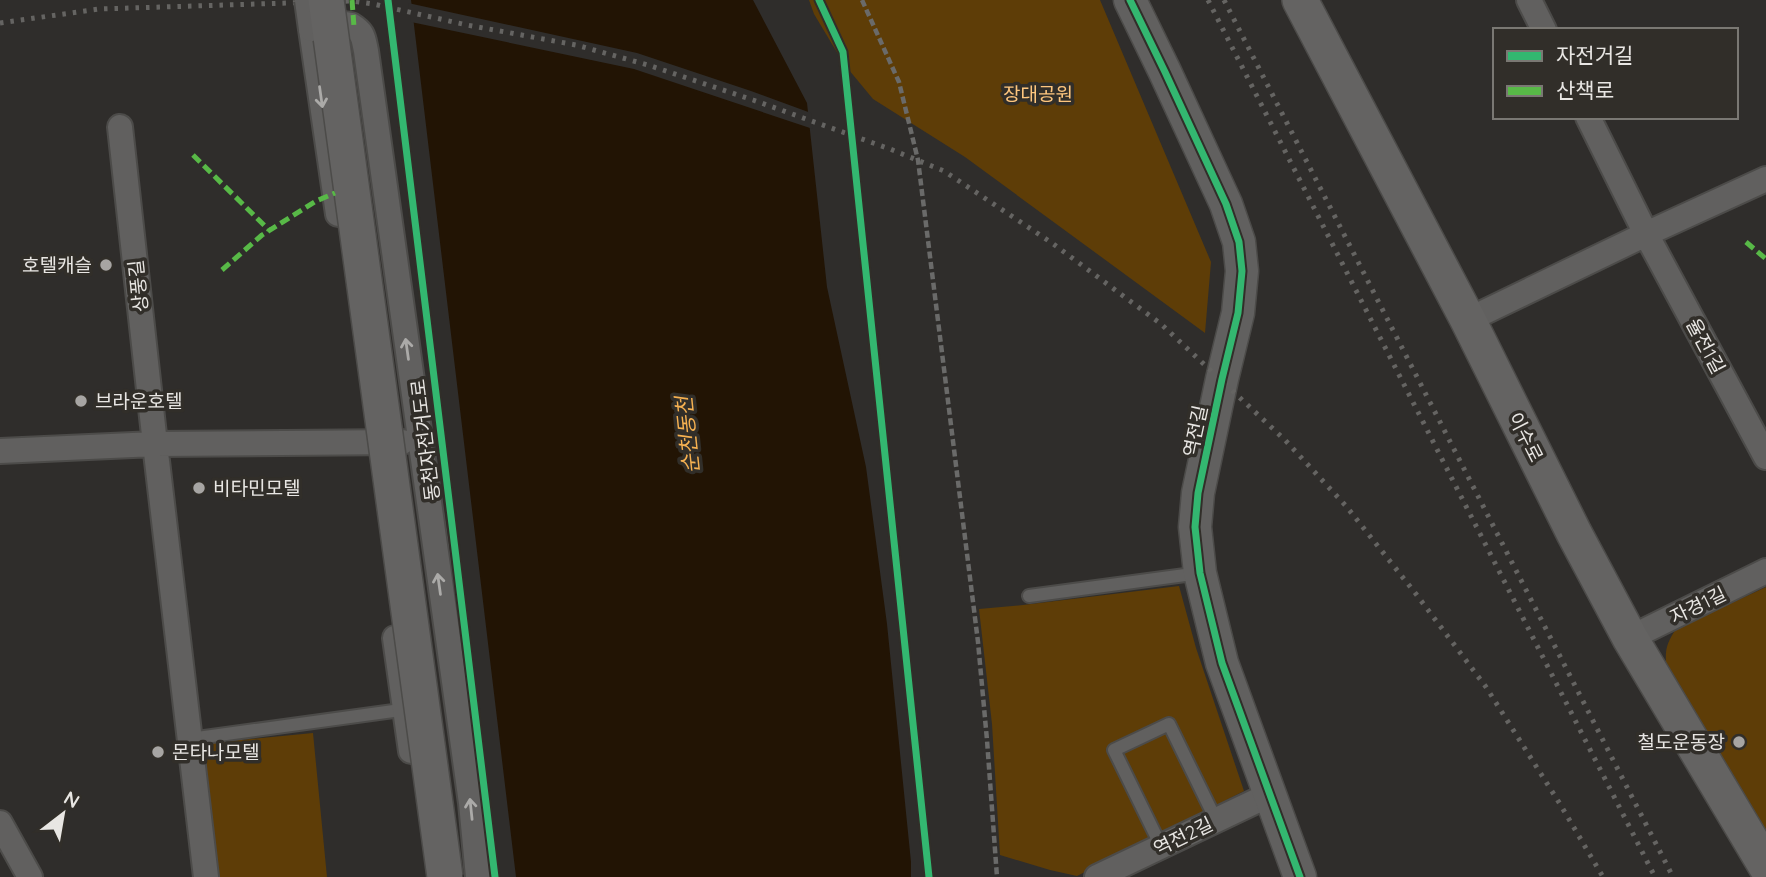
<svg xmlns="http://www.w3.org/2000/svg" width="1766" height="877" font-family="Quicksand,'Noto Sans KR',sans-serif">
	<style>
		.green { fill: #5e3d07 }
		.water { fill: #221404 }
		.pier { fill: #2f2d2b }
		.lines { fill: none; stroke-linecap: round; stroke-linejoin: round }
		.service-casing { stroke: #4c4b49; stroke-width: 16 }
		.minor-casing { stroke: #4c4b49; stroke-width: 28 }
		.tertiary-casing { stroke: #4c4b49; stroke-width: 35 }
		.secondary-casing { stroke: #4c4b49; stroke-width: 38 }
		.path { stroke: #6a6a69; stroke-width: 4.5; stroke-dasharray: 7 3.5; stroke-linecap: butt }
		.service { stroke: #61605f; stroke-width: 12 }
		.minor { stroke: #61605f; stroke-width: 24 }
		.tertiary { stroke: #61605f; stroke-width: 32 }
		.secondary { stroke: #646362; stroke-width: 35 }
		.rail { stroke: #656462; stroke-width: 5; stroke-dasharray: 3.5 7; stroke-linecap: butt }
		.minor-bridge-casing { stroke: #4c4b49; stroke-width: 28; stroke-linecap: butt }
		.secondary-bridge-casing { stroke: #4c4b49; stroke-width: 38; stroke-linecap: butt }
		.minor-bridge { stroke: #61605f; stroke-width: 24 }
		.secondary-bridge { stroke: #646362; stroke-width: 35 }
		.quiet { stroke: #58b947; stroke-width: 5; stroke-dasharray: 10 5; stroke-linecap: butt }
		.cycleway-casing { stroke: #312e29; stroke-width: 11 }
		.cycleway { stroke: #33b770; stroke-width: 7 }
		.oneway { stroke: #abaaa8 }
		.poi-dot { fill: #a7a5a3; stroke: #312e29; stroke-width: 2.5 }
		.labels { text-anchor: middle; stroke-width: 7; stroke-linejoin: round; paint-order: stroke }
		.park-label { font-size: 19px; fill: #fec67e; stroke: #312e29 }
		.poi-label { font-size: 19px; fill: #e8e6e3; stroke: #312e29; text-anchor: start }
		.street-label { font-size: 19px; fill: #e8e6e3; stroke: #312e29 }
		.water-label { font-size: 21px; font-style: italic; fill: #f6b151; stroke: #312e29 }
	</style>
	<rect width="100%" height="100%" fill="#2f2d2b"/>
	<path class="green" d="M809,0H1100L1211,262L1205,333L965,157L873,99L844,64L814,14Z
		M1179,586L1196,648L1244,791L1077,876L1050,870L1000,855L992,724L979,609L1023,605Z
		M1766,587V831L1749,806L1666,662C1665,648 1668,641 1676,629Z
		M313,733L327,877H212L198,744Z"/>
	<path class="water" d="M411,0H753L807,103L827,287L866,467L887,624L911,862V877H516Z"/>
	<path class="pier" d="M408,3L637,53L751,91L811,113L813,129L634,69L411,22Z"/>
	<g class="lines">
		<defs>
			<path id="service" d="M1029,596L1200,573
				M190,739L408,709
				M1161,846L1114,750L1169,724L1216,820"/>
			<path id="minor" d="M1529,0L1544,30
				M1588,117L1646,234L1766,457
				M120,127L155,444L206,877
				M338,214L311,29L322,21L351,25C364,33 363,37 366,51L471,803L478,877
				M1468,320L1646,234L1766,179
				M0,451L155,444L402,442
				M395,638L411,751
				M1630,638L1766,571
				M0,823L30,877
				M1097,877L1269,795"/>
			<path id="tertiary" d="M1130,0L1165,72L1226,204L1239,242L1242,271L1238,313L1222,379L1198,493L1195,527L1200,573L1222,663L1300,877"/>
			<path id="secondary" d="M1300,0L1468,320L1574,533L1630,638L1766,866"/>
		</defs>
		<use href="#service" class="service-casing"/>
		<use href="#minor" class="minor-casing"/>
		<use href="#tertiary" class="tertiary-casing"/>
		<use href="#secondary" class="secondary-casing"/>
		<path class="path" d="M862,0L899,82L918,160L978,642L987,740L997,877"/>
		<use href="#service" class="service"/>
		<use href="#minor" class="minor"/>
		<use href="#tertiary" class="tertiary"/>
		<use href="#secondary" class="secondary"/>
		<path class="rail" d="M1208,0L1655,877
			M1224,0L1673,877
			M0,23L99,9L352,1L373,4L467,25L576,45L648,65L753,100L890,149L944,171L1052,243L1161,324L1285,440L1346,506L1416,594L1486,687L1560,804L1603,877"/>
		<defs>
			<path id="minor-bridge" d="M307,0L311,29"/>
			<path id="secondary-bridge" d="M326,0L445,877"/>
		</defs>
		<use href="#minor-bridge" class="minor-bridge-casing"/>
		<use href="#secondary-bridge" class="secondary-bridge-casing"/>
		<use href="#minor-bridge" class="minor-bridge"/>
		<use href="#secondary-bridge" class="secondary-bridge"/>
		<path class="quiet" d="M352,0L354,27
			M193,155L269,230
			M1746,242L1766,259
			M222,270L262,235L316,201L335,193"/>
		<defs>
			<path id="cycleway" d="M388,0L495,877
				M819,0L843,52L929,877
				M1130,0L1165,72L1226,204L1239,242L1242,271L1238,313L1222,379L1198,493L1195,527L1200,573L1222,663L1300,877"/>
		</defs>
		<use href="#cycleway" class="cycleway-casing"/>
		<use href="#cycleway" class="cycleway"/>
	</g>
	<defs><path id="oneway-shaft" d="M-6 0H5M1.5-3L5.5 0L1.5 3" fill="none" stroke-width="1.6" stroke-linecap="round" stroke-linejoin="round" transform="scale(1.75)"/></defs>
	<g class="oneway">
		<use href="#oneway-shaft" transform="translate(321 97) rotate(82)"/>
		<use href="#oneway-shaft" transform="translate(407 349) rotate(-98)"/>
		<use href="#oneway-shaft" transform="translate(439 584) rotate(-98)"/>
		<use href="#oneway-shaft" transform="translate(471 809) rotate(-96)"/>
	</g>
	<g class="poi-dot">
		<circle cx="106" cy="265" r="7"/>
		<circle cx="81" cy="401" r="7"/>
		<circle cx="199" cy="488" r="7"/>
		<circle cx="1739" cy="742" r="7"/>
		<circle cx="158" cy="752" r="7"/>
	</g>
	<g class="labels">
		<g class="park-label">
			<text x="1038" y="101">장대공원</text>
		</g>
		<g class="poi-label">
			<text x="92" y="272" text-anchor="end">호텔캐슬</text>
			<text x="95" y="408">브라운호텔</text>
			<text x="213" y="495">비타민모텔</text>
			<text x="1725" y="749" text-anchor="end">철도운동장</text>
			<text x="172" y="759">몬타나모텔</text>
		</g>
		<g class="street-label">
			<text transform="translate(138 286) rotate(-96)" y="7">상풍길</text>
			<text transform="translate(1706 346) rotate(62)" y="7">율전1길</text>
			<text transform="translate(1195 431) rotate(-78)" y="7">역전길</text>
			<text transform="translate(1526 437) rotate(63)" y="7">이수로</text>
			<text transform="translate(425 440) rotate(-97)" y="7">동천자전거도로</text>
			<text transform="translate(1698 605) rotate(-26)" y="7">자경1길</text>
			<text transform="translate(1183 836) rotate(-26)" y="7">역전2길</text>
		</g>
		<g class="water-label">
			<text transform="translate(688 435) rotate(-96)" y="7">순천동천</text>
		</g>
	</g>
	<rect x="1493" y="28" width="245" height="91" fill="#312e29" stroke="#7a7873" stroke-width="2"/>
	<rect x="1507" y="51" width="35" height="10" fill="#33b770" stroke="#7a7873" stroke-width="2"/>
	<text x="1556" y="63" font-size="21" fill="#e8e6e3">자전거길</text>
	<rect x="1507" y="86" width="35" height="10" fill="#58b947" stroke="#7a7873" stroke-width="2"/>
	<text x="1556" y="98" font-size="21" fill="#e8e6e3">산책로</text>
	<g transform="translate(63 814) rotate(31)" stroke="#312e29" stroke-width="5" paint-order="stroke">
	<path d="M0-5L12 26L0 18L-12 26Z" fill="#e8e6e3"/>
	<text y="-10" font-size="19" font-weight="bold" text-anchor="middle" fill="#e8e6e3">N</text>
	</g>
</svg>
